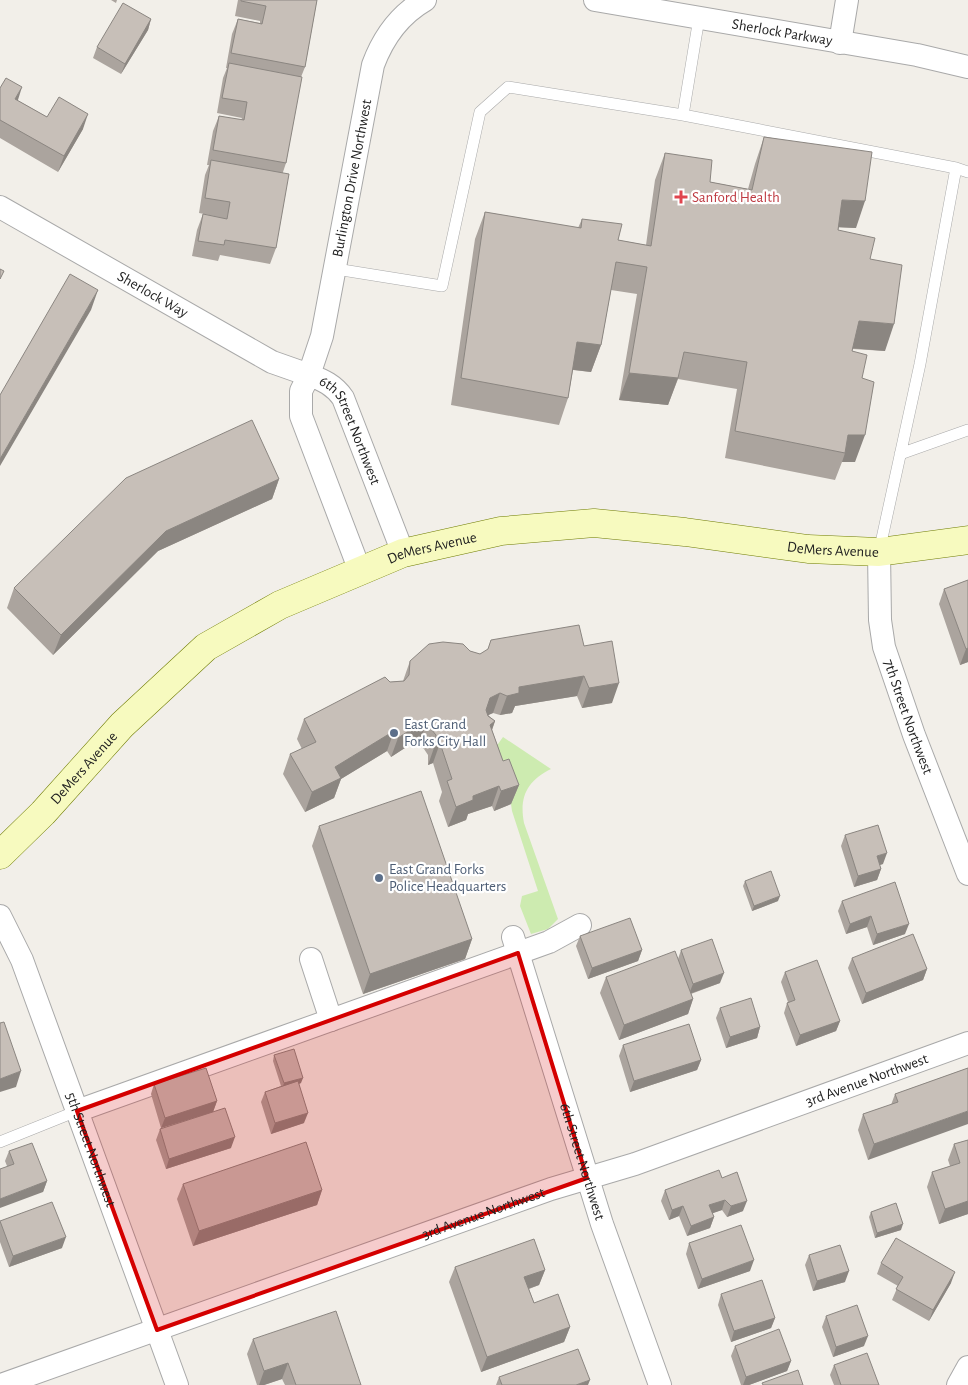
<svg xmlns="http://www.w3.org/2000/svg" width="968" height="1385" font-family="'Alegreya Sans',sans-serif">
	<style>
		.grass { fill: #cdebb0 }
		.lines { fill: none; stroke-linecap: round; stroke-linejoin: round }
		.service-casing { stroke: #a9a9a9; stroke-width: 12 }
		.minor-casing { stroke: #a9a9a9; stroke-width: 24 }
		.secondary-casing { stroke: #707d05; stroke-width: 29 }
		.service { stroke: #fff; stroke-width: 11 }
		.minor { stroke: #fff; stroke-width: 22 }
		.secondary { stroke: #f7fabf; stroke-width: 28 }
		.wall { fill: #aba49e }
		.shaded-wall { fill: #8b8681 }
		.building { fill: #c7bfb8; stroke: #8b8681 }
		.marked { fill: #d40000; fill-opacity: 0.2; stroke: #d40000; stroke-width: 4; stroke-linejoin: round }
		.health-dot { fill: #e0444e; stroke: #fff; stroke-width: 2 }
		.service-dot { fill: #5c6f8a; stroke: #fff; stroke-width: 2 }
		.labels { text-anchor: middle; stroke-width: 4.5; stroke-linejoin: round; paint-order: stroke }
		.street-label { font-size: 15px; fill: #222; stroke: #fff }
		.health-label { font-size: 15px; fill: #be3a42; stroke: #fff; text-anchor: start }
		.service-label { font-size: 15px; fill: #4e5e75; stroke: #fff; text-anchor: start }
	</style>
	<rect width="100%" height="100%" fill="#f2efe9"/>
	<path class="grass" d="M503,737L551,769C527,781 519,797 524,823L558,919L548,929L531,934L520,906L522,896L538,891L512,811L511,804L490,748L498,744Z"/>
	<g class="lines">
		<defs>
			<path id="service" d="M683,115L699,18
				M336,269L442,286L480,112L508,87L683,115L956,168
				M900,454L968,430
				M879,552L920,364L956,168L968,172
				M0,1142L77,1111"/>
			<g id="minor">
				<path id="s1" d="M595,0L917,55L968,67"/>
				<path d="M840,43L847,0"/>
				<path id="s2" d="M0,207L272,362L309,375L322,336L373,65C383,38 399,15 425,0"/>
				<path id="s3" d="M879,552L880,620L884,647L914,735L968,874"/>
				<path id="s4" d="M360,571L301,416V391L309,375C323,380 334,385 343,398L403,553"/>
				<path id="s5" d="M0,916L22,960L177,1385"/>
				<path id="s6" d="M513,937L602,1224L660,1385"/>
				<path d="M311,959L331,1020L549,942L580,925"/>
				<path d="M77,1111L331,1020"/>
				<path id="s7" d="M1,1385L551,1189L635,1164L968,1043"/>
				<path d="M958,1385L968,1367"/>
			</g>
			<g id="secondary">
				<path id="s8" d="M0,855L43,813L122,725L206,647L280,605L403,553L501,531L594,523L685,532L808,549L879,552L968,540"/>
			</g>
		</defs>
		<use href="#service" class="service-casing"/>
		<use href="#minor" class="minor-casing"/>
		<use href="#secondary" class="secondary-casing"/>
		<use href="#service" class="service"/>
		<use href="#minor" class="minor"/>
		<use href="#secondary" class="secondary"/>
	</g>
	<path class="wall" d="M111,0H117L116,3Z
		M238,0H317L305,67L301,77L286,163L283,172L276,248L270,264L220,255L218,261L192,256L197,230L203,214L224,218L199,213L205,175L209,165H207L213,131L219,116L241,120L242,118L217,113L223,78L227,68H226L232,34L238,19L260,23V21L235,16Z
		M151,19L148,30L121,74L93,58L97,47Z
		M0,88L17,100L47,117L83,129L58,172L0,138Z
		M764,137L856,228L839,227L838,230L870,259L885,351L853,349L852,351L862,378L855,462H842L835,480L725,458L737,389L678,379L668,405L619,400L637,294L611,290L601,345L591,372L573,370L568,398L559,425L451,405L475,239L485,212L578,228L582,219L618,240L646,245L655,180L665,153L710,182L748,189L755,164Z
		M279,479L272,499L158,551L53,655L7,608L14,588Z
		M968,580V662L960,665L939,604L944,589Z
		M491,640L584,646L612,703L582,708L577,696L515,706L512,713L500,715L493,713L488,715L495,721L492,730L503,761L519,785L511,804L494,811L492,806L468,814L466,820L448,827L439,801L442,792L433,763L428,765V755L424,749L418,745L411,744L391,757L387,751L341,779L334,798L305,812L283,774L290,754L302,749L297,739L304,719L390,682L403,681L410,661L470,651L480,654L488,650Z
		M319,826L472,939L465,959L363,994L312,846Z
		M845,835L883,864L879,865L881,869L877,880L854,887L841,846Z
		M745,881L778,901L752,911L743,886Z
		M842,901L905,934L873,945L867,927L846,934L838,911Z
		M580,936L642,950L638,961L588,979L576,946Z
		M681,950L720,983L691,994L693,999L688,1014L619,1040L600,993L606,977L678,959Z
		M852,958L927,969L923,980L862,1004L848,968Z
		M785,972L840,1021L836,1031L796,1046L784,1013L787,1003L788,1002L781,982Z
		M720,1008L760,1027L757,1038L726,1048L716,1018Z
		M623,1045L701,1060L697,1070L630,1092L619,1056Z
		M274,1055L301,1083L299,1084L304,1123L271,1134L261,1102L265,1092L281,1086L273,1061Z
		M968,1068L868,1160L858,1130L863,1114L891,1105L895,1094Z
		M154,1084L217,1101L213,1112L231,1148L166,1169L156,1140L160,1129L211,1113L161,1128L151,1094Z
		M968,1140V1214L939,1224L927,1187L932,1172L950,1166L948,1160L954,1144Z
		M9,1151L47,1181L43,1192L7,1166L5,1161Z
		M722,1178L743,1211L727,1217L722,1210L712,1213L714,1217L710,1228L687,1236L679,1216L669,1220L661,1201L665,1190Z
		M183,1184L322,1190L317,1205L193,1246L177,1199Z
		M871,1212L901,1230L875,1238L869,1217Z
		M0,1221L62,1248L9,1267L0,1242Z
		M689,1243L750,1271L698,1289L686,1254Z
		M809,1255L845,1282L813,1291L805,1265Z
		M881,1263L951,1283L929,1321L892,1300L898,1286L877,1274Z
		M455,1267L545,1270L539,1285L529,1289L534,1303L570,1327L564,1342L481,1372L449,1282Z
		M721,1294L775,1318L771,1328L731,1342L718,1305Z
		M826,1316L864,1346L833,1357L822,1327Z
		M253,1339L361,1385H285L282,1379L264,1385H257L247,1354Z
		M735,1346L791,1361L787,1371L749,1385H741L731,1356Z
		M834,1365L879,1385H834L830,1375Z
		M499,1377L588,1385H496Z"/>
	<path class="shaded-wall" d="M151,19L148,30L121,74L125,64Z
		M22,87L17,103L15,99Z
		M88,114L83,129L58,172L64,156Z
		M842,200L865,201L856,228L832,227Z
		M98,290L91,310L0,466V459Z
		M859,321L894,324L885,351L849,348Z
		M577,342L601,345L591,372L567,369Z
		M629,373L678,378L668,405L619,400Z
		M848,435H865L855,462H842L845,453Z
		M279,479L272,499L158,551L53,655L61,635L166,531Z
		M968,648V662L960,665L966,649Z
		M584,676L577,696L515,706L512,713L500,715L507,696L519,687Z
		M619,683L612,703L582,708L589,688Z
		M500,693L493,713L482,718L490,698Z
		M495,721L488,741L490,725Z
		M419,724L426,725L418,745L411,744L391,757L398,738Z
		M394,731L387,751L341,779L334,798L305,812L312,792L335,767Z
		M440,743L433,763L428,765L435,745Z
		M519,785L511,804L494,811L501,791Z
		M499,786L492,806L468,814L466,820L448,827L456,807L473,796Z
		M887,853L883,864L873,867L877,856Z
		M881,869L877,880L854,887L858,876Z
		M780,896L778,901L752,911L754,906Z
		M871,916L867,927L846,934L850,924Z
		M909,924L905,934L873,945L877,934Z
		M472,939L465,959L363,994L370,974Z
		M642,950L638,961L588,979L592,968Z
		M927,969L923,980L862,1004L866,993Z
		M724,973L720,983L689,994L693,984Z
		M693,999L688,1014L619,1040L624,1025Z
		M840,1021L836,1031L796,1046L800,1035Z
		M760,1027L757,1038L726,1048L730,1037Z
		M701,1060L697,1070L630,1092L634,1081Z
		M21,1071L16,1087L0,1092V1079Z
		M303,1078L301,1083L282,1089L284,1083Z
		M217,1101L213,1112L161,1128L165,1118Z
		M968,1111V1124L868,1160L874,1144Z
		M308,1113L304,1123L271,1134L275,1123Z
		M235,1137L231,1148L166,1169L169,1159Z
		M47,1181L43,1192L0,1208V1199Z
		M322,1190L317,1205L193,1246L199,1231Z
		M725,1200L722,1210L705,1216L709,1205Z
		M747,1201L743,1211L727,1217L731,1206Z
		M968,1201V1214L939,1224L945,1209Z
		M683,1206L679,1216L669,1220L672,1210Z
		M714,1217L710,1228L687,1236L691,1226Z
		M903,1224L901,1230L875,1238L877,1233Z
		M66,1237L62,1248L9,1267L13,1256Z
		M754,1260L750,1271L698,1289L702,1279Z
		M545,1270L539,1285L519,1292L524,1277Z
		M849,1271L845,1282L813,1291L817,1281Z
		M955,1272L951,1283L929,1321L933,1310Z
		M775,1318L771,1328L731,1342L734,1331Z
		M570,1327L564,1342L481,1372L487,1357Z
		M868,1336L864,1346L833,1357L836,1347Z
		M791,1361L787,1371L749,1385H743L746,1377Z
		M288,1363L282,1379L264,1385H259L264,1371Z
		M590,1380L588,1385H576Z"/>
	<path class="building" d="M241,0H317L305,67L231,53L238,19L262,24L266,6L241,1Z
		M123,3L151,19L125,64L97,47Z
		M229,63L302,77L286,163L213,150L219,116L244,120L247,102L222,98Z
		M6,78L22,87L15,99L47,117L59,97L88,114L64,156L0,120V88Z
		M764,137L872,152L865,201L842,200L838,230L875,238L870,259L902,265L894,324L859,321L852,351L867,355L862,378L874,382L865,435H848L845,453L735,431L747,362L684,352L678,378L629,373L647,267L616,262L601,345L577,342L568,398L461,378L485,212L581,228L582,219L622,224L618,240L651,246L665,153L712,160L710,182L752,190Z
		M211,160L289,174L276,248L225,240L224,245L198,241L203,214L227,219L230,202L205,198Z
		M0,269L4,271L0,279Z
		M70,274L98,290L0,459V395Z
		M252,420L279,479L166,531L61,635L14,588L126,478Z
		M968,580V648L966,649L944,589Z
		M579,625L584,646L612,641L619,683L589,688L584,676L519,687V693L507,696L500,693L490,698L486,710L488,716L495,721L490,725L503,761L509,759L519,785L501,791L499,786L473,796V800L456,807L447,781L452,779L440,743L435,745L436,735L431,729L426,725L419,724L398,738L394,731L335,767L341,778L312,792L290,754L316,742L304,719L385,677L390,682L404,681L409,675L410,661L429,644L443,642L463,644L470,651L480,654L488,649L491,640Z
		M421,791L472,939L370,974L319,826Z
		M878,825L887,853L877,856L881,869L858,876L845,835Z
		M771,871L780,896L754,906L745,881Z
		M895,882L909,924L877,934L871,916L850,924L842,901Z
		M630,918L642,950L592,968L580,936Z
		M913,934L927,969L866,993L852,958Z
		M712,939L724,973L693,984L681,950Z
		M675,951L693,999L624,1025L606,977Z
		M817,960L840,1021L800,1035L787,1003L795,1000L785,972Z
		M751,998L760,1027L730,1037L720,1008Z
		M4,1022L21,1071L0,1079V1023Z
		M689,1024L701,1060L634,1081L623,1045Z
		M294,1049L303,1078L284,1083L274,1055Z
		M206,1068L217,1101L165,1118L154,1084Z
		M968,1068V1111L874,1144L863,1114L898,1102L895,1094Z
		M298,1081L308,1113L275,1123L265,1092Z
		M225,1108L235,1137L169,1159L160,1129Z
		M968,1140V1201L945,1209L932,1172L960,1163L954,1144Z
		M306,1142L322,1190L199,1231L183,1184Z
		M32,1143L47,1181L0,1199V1169L14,1164L9,1151Z
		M719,1170L722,1178L737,1172L747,1201L731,1206L725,1200L709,1205L714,1217L691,1226L683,1206L672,1210L665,1190Z
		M52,1202L66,1237L13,1256L0,1221Z
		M896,1203L903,1224L877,1233L871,1212Z
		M741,1225L754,1260L702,1279L689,1243Z
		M896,1238L955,1272L933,1310L896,1289L903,1277L881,1263Z
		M534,1239L545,1270L524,1277L534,1303L558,1294L570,1327L487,1357L455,1267Z
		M840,1245L849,1271L817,1281L809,1255Z
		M762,1280L775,1318L734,1331L721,1294Z
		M857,1305L868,1336L836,1347L826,1316Z
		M336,1311L361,1385H296L288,1363L264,1371L253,1339Z
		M779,1329L791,1361L746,1377L735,1346Z
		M578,1349L590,1380L576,1385H502L499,1377Z
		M867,1353L879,1385H841L834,1365Z
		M798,1370L803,1385H763L762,1383Z"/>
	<path class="marked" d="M518,953L587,1178L157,1330L77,1111Z"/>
	<path class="health-dot" d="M678.5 189.5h5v5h5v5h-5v5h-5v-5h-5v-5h5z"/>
	<g class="service-dot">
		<circle cx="394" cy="733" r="5"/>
		<circle cx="379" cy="878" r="5"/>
	</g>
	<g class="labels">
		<g class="street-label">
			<text dy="5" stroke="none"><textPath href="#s1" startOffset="190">Sherlock Parkway</textPath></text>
			<text dy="5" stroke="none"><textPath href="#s2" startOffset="554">Burlington Drive Northwest</textPath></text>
			<text dy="5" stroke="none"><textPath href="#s2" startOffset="176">Sherlock Way</textPath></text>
			<text dy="5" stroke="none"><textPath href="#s4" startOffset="282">6th Street Northwest</textPath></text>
			<text dy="5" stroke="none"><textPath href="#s8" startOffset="946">DeMers Avenue</textPath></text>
			<text dy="5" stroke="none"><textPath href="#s8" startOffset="541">DeMers Avenue</textPath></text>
			<text dy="5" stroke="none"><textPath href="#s3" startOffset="169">7th Street Northwest</textPath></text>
			<text dy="5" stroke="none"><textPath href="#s8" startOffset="121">DeMers Avenue</textPath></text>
			<text dy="5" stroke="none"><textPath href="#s7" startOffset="918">3rd Avenue Northwest</textPath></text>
			<text dy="5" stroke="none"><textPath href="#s5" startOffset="251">5th Street Northwest</textPath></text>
			<text dy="5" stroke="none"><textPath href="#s6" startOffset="235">6th Street Northwest</textPath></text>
			<text dy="5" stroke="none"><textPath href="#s7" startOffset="512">3rd Avenue Northwest</textPath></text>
		</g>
		<g class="health-label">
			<text x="692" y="202">Sanford Health</text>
		</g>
		<g class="service-label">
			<text x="404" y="729">East Grand<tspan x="404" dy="17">Forks City Hall</tspan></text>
			<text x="389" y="874">East Grand Forks<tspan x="389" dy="17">Police Headquarters</tspan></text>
		</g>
	</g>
</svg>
